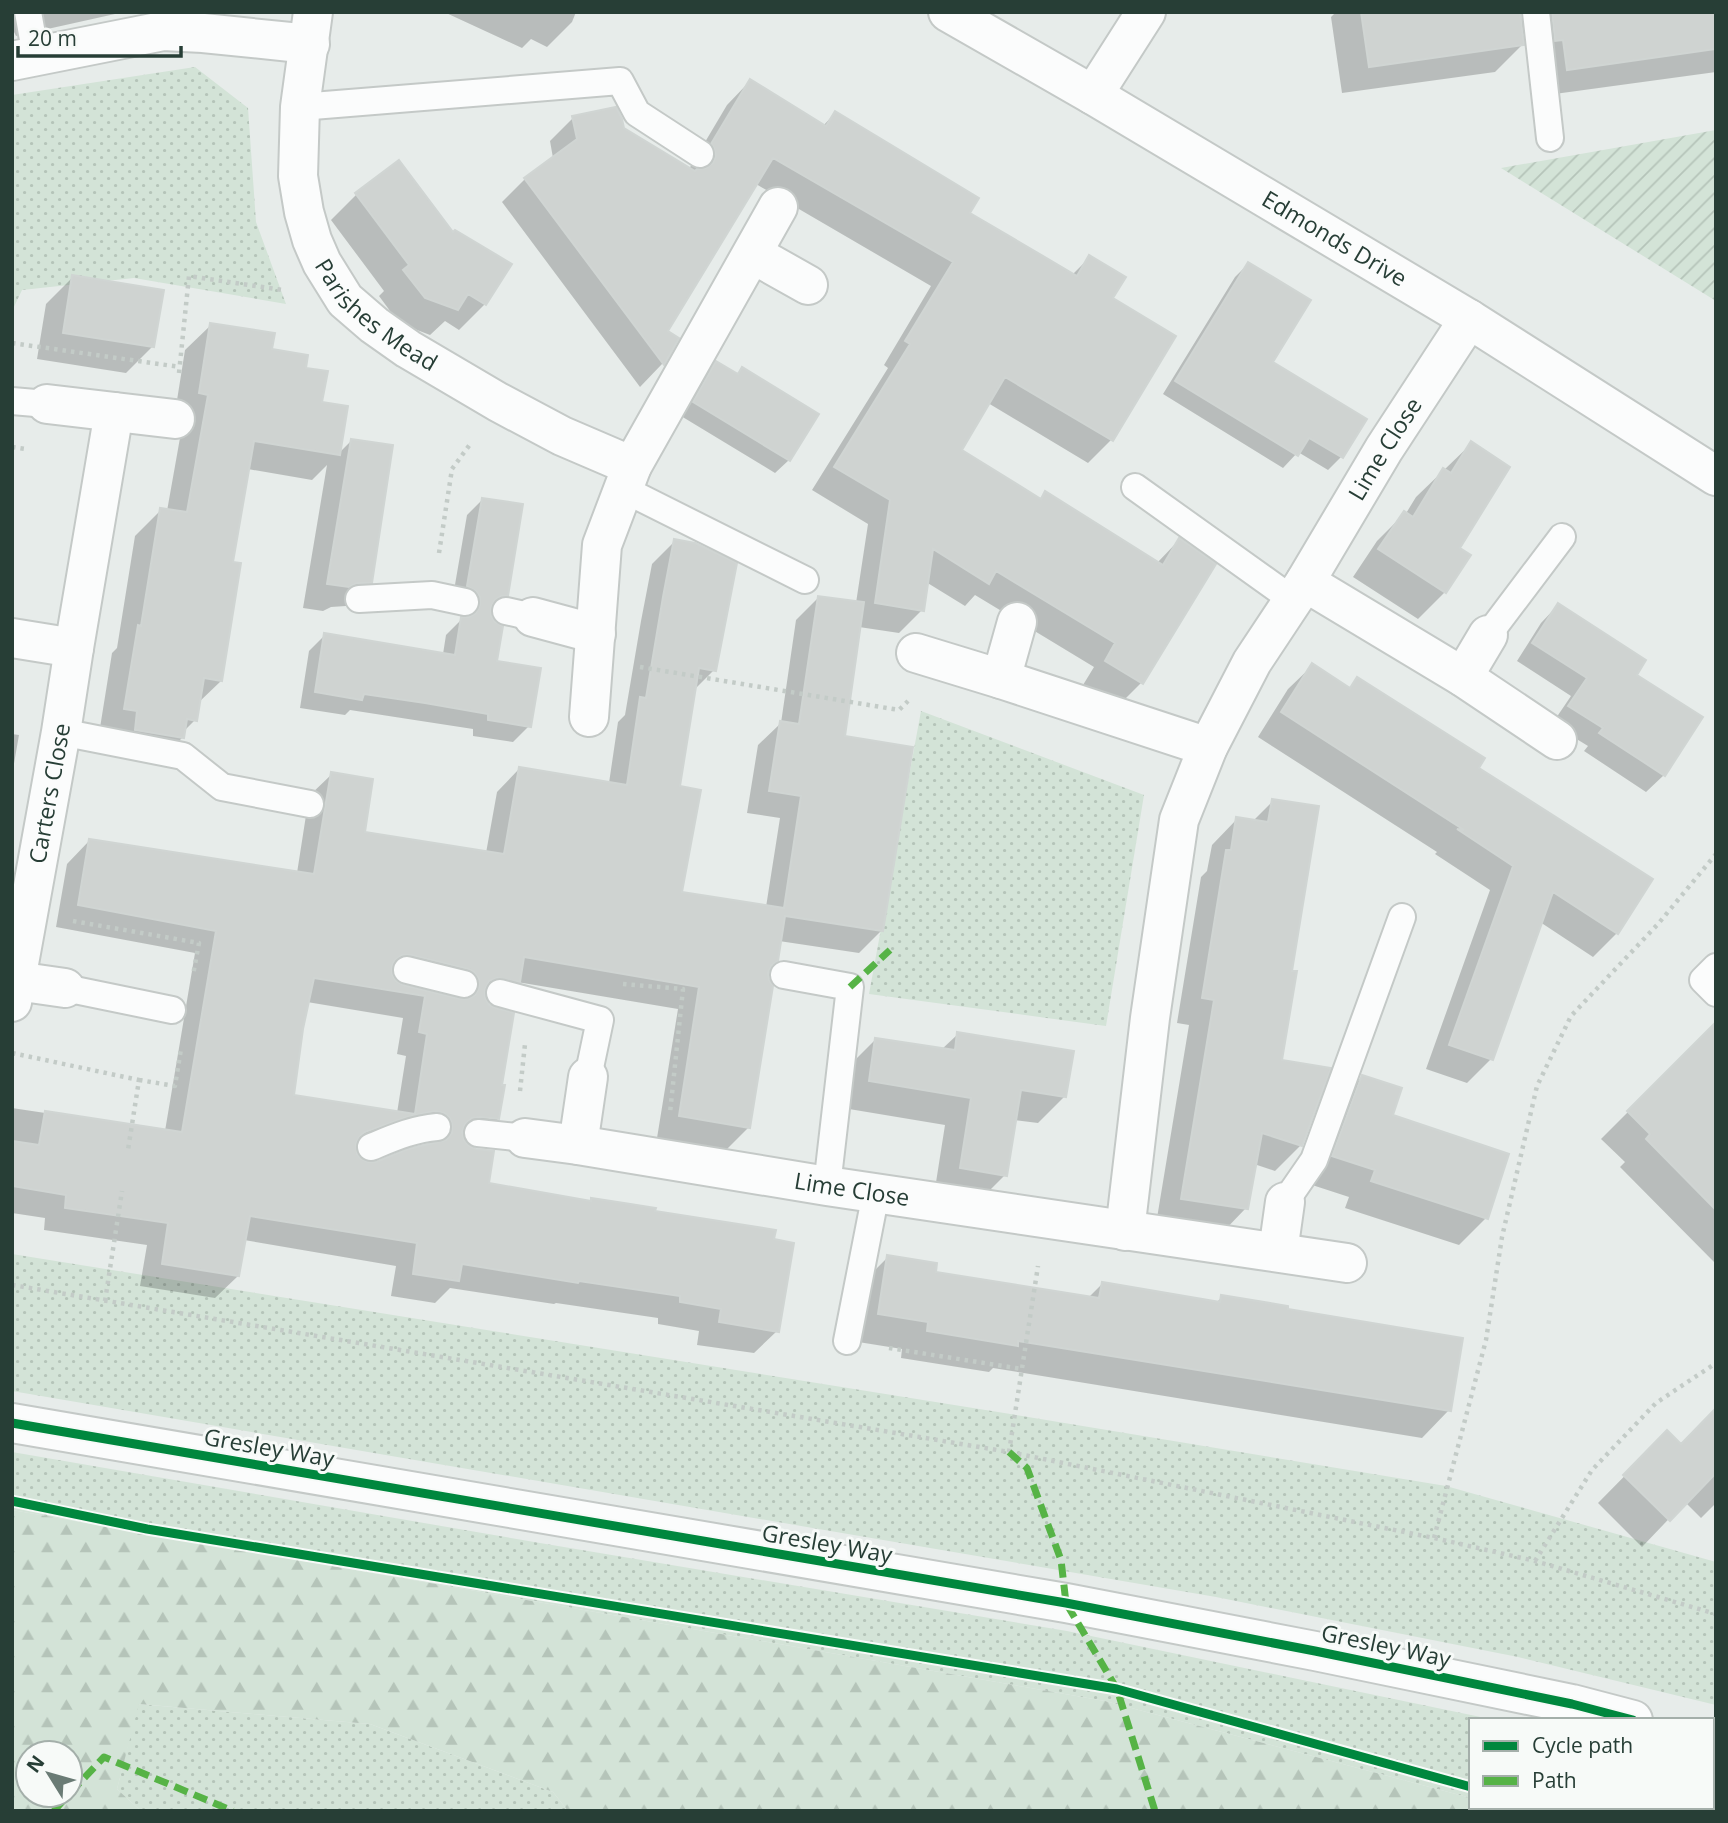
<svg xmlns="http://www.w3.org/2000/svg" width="1728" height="1823" font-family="'Open Sans',sans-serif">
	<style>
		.grass { fill: url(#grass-dots) }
		.forest { fill: url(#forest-firs); fill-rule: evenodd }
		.garden { fill: url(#garden-furrows) }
		.shadow { fill: #0003; fill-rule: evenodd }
		.building { fill: #cfd3d1; stroke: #d0d5d3; stroke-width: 2; fill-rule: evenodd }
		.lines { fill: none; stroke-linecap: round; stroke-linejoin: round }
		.lane-casing { stroke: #c4c9c7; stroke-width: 30 }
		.street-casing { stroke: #c4c9c7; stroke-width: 42 }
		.secondary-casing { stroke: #c4c9c7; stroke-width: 42 }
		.path { stroke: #c3cbc7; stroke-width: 4.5; stroke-dasharray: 3.5 5; stroke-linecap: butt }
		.lane { stroke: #fbfcfc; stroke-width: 26 }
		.street { stroke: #fbfcfc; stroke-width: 38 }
		.secondary { stroke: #fbfcfc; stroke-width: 38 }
		.quiet { stroke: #56b346; stroke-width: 7; stroke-dasharray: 14 7; stroke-linecap: butt }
		.cycleway-casing { stroke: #f7faf8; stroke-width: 13 }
		.cycleway { stroke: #00873e; stroke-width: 9 }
		.labels { text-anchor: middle; stroke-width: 6; stroke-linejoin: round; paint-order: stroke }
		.street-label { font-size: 23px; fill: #273e36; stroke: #f7faf8 }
	</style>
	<defs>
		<pattern id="grass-dots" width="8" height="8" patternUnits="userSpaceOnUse" patternTransform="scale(1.75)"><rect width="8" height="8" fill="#d3e3d7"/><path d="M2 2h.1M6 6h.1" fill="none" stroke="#b5c4b9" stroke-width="1.8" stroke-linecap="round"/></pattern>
		<pattern id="forest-firs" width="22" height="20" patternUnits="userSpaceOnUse" patternTransform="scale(1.75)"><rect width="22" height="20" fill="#d3e3d7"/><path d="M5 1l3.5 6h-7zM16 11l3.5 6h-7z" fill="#b5c4b9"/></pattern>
		<pattern id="garden-furrows" width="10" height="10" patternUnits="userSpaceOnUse" patternTransform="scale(1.75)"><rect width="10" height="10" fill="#d3e3d7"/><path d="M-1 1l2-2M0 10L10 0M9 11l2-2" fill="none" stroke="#b5c4b9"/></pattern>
	</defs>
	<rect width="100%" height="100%" fill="#e7ecea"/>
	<path class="grass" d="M195,67L248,108L256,222L286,304L134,278L22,290L12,311V95Z
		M921,711L1144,795L1106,1026L869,994Z
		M12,1254L998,1412L1446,1486L1716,1562V1705L1518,1657L1216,1597L12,1391Z
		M12,1452L540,1543L1067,1631L1495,1720H1471V1798L1105,1701L12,1510Z
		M138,1704L370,1724L553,1792L568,1811H141L117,1789Z
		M1712,1771L1716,1772V1811H1518L1505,1807H1712Z"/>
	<path class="forest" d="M12,1510L1105,1701L1471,1798V1807H1505L1518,1811H568L553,1792L370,1724L139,1704L117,1789L141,1811H12ZM28,1753H70V1795H28Z"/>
	<path class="garden" d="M1716,130V301L1501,168Z"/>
	<path class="shadow" d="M12,12H116L115,14L16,36L12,28Z
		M444,12H576L572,22L547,47L531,39L522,48Z
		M1336,12H1519L1520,21L1529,12H1716V72L1540,96L1536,66L1529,67L1525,37L1521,28L1522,45L1495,72L1342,93L1331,17Z
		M750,81L823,126L835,113L968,213L1072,275L1090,257L1111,299L1173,337L1111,440L1088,463L988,403L959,451L1039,500L1045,493L1157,563L1179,540L1213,565L1141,683L1118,706L1083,685L1094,667L975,595L965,606L926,582L922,610L899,633L859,627L843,738L881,931L859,953L779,941L767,973L749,1127L726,1150L657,1138L678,1009L517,982L496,1004L486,1002L500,1086L498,1119L475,1141L461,1140L487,1185L589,1202L592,1200L653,1212L772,1241L777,1331L754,1353L697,1345L699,1331L658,1324V1318L556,1303L554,1304L450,1288L435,1303L391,1296L396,1266L244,1240L238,1276L215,1298L140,1286L147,1245L44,1230L45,1218L12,1213V1108L165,1131L195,953L56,927L67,864L89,841L297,873L309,796L332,774L363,833L486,853L497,792L519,769L609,783L618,722L625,715L641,621L652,564L675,541L714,670L693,691L678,788L680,894L766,907L780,818L747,813L758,745L781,723L796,620L819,597L856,603L868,524L812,490L888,368L884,365L931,286L756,184L666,332L677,338L662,364L640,387L502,202L525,179L553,158L550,141L573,118L623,129L689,169L727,105ZM392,978L445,991L452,994L455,1000L403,987ZM307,1002L403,1018L397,1054L406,1056L397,1113L292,1096ZM383,1139H427L430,1146L369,1164L360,1160L354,1149Z
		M357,194L509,265L485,304L459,330L445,321L430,335L399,323L379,296L384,291L331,220Z
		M1248,264L1271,363L1341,457L1328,470L1298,452L1283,468L1163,394L1235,277Z
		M73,277L153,346L126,373L37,359L46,304Z
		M211,325L270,350L304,369L320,404L338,454L352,440L370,582L346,606L331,607L323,611L303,608L327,465L312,480L248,469L231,563L221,681L198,703L195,720L183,732V737L157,763L110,755L113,737L99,734L112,653L117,648L135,536L161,510L167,511L183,421L174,419L185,350Z
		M717,363L736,375L742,369L816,414L789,460L775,473L681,416L704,376Z
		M1472,443L1458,548L1445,592L1418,619L1353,577L1377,541L1404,514L1405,515L1416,497Z
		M483,499L506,595L490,611L495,663L529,726L513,742L473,736V729L408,719L350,710L345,715L300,708L309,651L325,635L443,654L446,635L462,619H465V613L452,602L467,515Z
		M1558,605L1634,676L1664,775L1646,792L1584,751L1588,746L1552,724L1571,696L1517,661L1541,623Z
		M1312,666L1348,689L1358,679L1477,768L1651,880L1617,933L1593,957L1540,922L1491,1059L1467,1083L1426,1069L1490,890L1435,854L1437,852L1258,737L1288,689Z
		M12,734L19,735L12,775Z
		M1273,801L1290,972L1280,1061L1301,1145L1275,1171L1254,1164L1246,1208L1221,1234L1156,1224L1189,1025L1177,1023L1201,877L1207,871L1212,845L1237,819L1252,822Z
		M958,1034L1065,1096L1038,1123L1014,1120L1005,1175L978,1202L934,1195L945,1125L843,1108L849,1066L876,1039L941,1050Z
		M1668,1072L1716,1120V1264L1620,1167L1625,1162L1601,1139Z
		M1362,1077L1391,1116L1507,1155L1486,1218L1459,1245L1345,1208L1349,1197L1306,1183L1335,1104Z
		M888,1257L934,1274L1088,1298L1102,1284L1216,1303L1222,1297L1449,1410L1422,1438L993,1368L989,1372L901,1358L902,1349L852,1341L861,1284Z
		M1716,1411V1503L1701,1518L1685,1502L1642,1547L1598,1503L1667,1433L1681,1446Z"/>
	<path class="building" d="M1361,12H1520L1524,45L1369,67Z
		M1552,12H1716V49L1567,70L1563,40L1555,41Z
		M750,79L826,126L835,111L888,143L979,198L970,213L1077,276L1089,255L1126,277L1113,298L1176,336L1113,441L1005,377L962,450L1041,499L1045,491L1163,565L1179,538L1216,564L1143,684L1105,661L1115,643L996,571L989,584L933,549L924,611L875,603L890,500L834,467L910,344L905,341L953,262L773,158L668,331L679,338L664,365L524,178L577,139L572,116L616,107L622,119L624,128L695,171L697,169L706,168L713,163L716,156L714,148L711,144Z
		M399,160L453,232L455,230L512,264L486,305L468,294L458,310L425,298L403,270L409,265L355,193Z
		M1248,262L1311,300L1273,362L1367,419L1343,458L1309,438L1298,456L1175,381Z
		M72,275L164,290L154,347L63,333Z
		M210,323L275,333L272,349L308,355L306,368L328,371L322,402L348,406L340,455L254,441L233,562L241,563L222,681L204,678L197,721L187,719L184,738L135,730L137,711L124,709L138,625L141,626L160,508L187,512L208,395L199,393Z
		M716,361L738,374L742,367L819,414L790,461L693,402Z
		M351,439L393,445L372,583H357L349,587L327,584Z
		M1471,441L1510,467L1460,548L1471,555L1446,593L1378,549L1404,511L1413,517L1443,468L1451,473Z
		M482,498L523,504L508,596H501L495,600L491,608V616L495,622L503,626L497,661L541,668L531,727L488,720V714L425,703L364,694L362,700L315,692L324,633L455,655L461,617H469L476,613L480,605V597L476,591L467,586Z
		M674,539L695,543L737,563L716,671L699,668L680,786L701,790L682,892L784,908L801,796L769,791L780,721L799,724L818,596L864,602L845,736L913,747L883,931L785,916L778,961L772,965L768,973L769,980L773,986L750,1128L679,1116L699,987L524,957L520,982L497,978L489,981L485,990V998L489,1005L496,1008L514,1013L502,1085H505L499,1119L480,1117L472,1118L465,1124L462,1132L464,1140L469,1146L476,1149L494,1151L489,1183L591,1201V1198L624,1203L656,1208L655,1211L776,1230L774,1239L794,1243L779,1332L719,1322L721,1309L680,1302V1296L579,1281L578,1283L462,1264L459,1281L413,1274L417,1243L250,1216L239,1276L162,1264L168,1223L65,1208L66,1195L12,1186V1141L39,1145L45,1111L182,1132L216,931L78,905L89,839L314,874L331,772L373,779L365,832L504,854L519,767L627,785L640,697L646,698L663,597ZM402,955H411L468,969L474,972L479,979V988L475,995L468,999H461L403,985L396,981L392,974V966L395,960ZM314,978L425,996L419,1032L427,1034L415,1114L294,1095L303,1029ZM435,1111L444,1113L450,1118L452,1124V1133L446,1140L408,1149L376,1162H368L361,1159L357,1154L356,1144L359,1137L365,1132L407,1117Z
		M1558,603L1646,660L1637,675L1703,717L1665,776L1599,733L1603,728L1568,706L1587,678L1532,643Z
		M1312,663L1350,688L1357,677L1485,758L1479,768L1653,879L1618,934L1553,892L1493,1060L1449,1045L1513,866L1457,829L1464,830L1281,712Z
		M1272,799L1319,806L1292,971H1297L1282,1060L1331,1068L1302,1146L1262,1133L1248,1209L1181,1199L1214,1000L1202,998L1226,850H1231L1236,817L1268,822Z
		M1716,1022V1210L1646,1139L1650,1134L1627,1111Z
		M957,1032L1074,1051L1066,1097L1021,1090L1007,1176L960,1168L971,1098L869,1081L875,1038L955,1050Z
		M1362,1075L1402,1088L1393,1115L1509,1154L1488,1219L1371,1181L1375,1170L1332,1156Z
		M887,1255L937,1263L936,1272L1099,1298L1102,1282L1220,1302L1221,1295L1288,1306V1309L1463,1338L1451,1411L1018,1341V1346L927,1331L928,1322L878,1314Z
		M1716,1408V1473L1670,1521L1623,1475L1667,1430L1681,1444Z"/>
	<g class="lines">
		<defs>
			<path id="lane" d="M28,12L36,56
				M1536,12L1550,138
				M300,107L620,81L637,113L700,154
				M12,401L47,404
				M1135,487L1293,600
				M623,489L805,580
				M359,599L432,595L465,602
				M506,611L533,617
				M1488,635L1562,537
				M61,732L183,756L222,787L310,804
				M1716,967L1703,980L1716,993
				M407,970L464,984
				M784,975L850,987L827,1186
				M65,988L172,1010
				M500,993L600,1020L588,1077
				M478,1133L525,1138
				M371,1147C393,1138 413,1129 437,1127
				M1285,1202L1314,1160L1402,917
				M847,1341L876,1193"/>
			<g id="street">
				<path id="s1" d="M313,12L300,107L298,176L304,212L312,240L322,263L345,300L374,325L408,349L498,402L562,436L632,466"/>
				<path id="s2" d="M948,12L1093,95L1469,319L1716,476"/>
				<path d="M12,61L163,31L203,33L310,44"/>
				<path d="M1093,95L1146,12"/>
				<path d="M753,254L808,285"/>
				<path d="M47,404L175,419"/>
				<path d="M1305,582L1463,677L1557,740"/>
				<path d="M533,617L596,634"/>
				<path d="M12,638L74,648"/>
				<path d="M916,653L1001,679L1208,747"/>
				<path d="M1463,677L1488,635"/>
				<path d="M1001,679L1017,622"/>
				<path d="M589,717L602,545L632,466L778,207"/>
				<path d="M16,981L65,988"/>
				<path id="s3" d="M12,1002L61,732L74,648L114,412"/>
				<path id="s4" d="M525,1138L578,1145L827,1186L1347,1263"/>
				<path d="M578,1145L588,1077"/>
				<path id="s5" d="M1125,1231L1150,1018L1179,820L1208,747L1252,662L1305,582L1384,449L1469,319"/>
				<path d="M1278,1252L1285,1202"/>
			</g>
			<path id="secondary" d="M12,1423L1066,1603L1315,1651L1572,1704L1633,1720
				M1712,1740L1716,1741"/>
		</defs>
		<use href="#lane" class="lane-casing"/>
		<use href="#street" class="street-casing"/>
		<use href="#secondary" class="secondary-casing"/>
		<path class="path" d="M12,343L180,367
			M179,373L189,276L282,290
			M12,447L25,449
			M439,553L452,469L471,443
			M640,667L899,710L908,701
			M73,921L199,943L193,975
			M623,984L683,989L670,1113
			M12,1053L139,1080L128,1150
			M139,1080L175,1086L181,1049
			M520,1091L525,1044
			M12,1285L1009,1452L1434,1538L1535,1561L1716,1614
			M105,1301L122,1191
			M889,1348L1022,1369
			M1009,1452L1038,1266
			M1434,1538L1486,1340L1502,1237L1537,1086L1571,1016L1658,924L1716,854
			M1535,1561L1592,1470L1656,1403L1716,1363"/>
		<use href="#lane" class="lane"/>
		<use href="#street" class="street"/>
		<use href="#secondary" class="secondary"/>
		<path class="quiet" d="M850,987L890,950
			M1009,1452L1027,1468L1061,1560L1066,1603L1117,1689L1155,1811
			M70,1793L104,1757L233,1811
			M54,1811L68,1795"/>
		<defs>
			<path id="cycleway" d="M12,1423L1066,1603L1315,1651L1572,1704L1633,1720
				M12,1501L147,1529L1117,1689L1471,1787"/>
		</defs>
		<use href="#cycleway" class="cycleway-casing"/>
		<use href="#cycleway" class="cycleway"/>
	</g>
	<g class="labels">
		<g class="street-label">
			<text dy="8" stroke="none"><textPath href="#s2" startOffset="448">Edmonds Drive</textPath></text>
			<text dy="8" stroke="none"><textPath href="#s1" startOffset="332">Parishes Mead</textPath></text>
			<text dy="8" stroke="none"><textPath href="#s5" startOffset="840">Lime Close</textPath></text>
			<text dy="8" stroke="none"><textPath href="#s3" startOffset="212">Carters Close</textPath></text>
			<text dy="8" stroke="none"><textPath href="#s4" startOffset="331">Lime Close</textPath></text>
			<text transform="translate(269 1448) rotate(10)" y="8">Gresley Way</text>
			<text transform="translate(827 1544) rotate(10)" y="8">Gresley Way</text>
			<text transform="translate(1386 1646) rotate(12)" y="8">Gresley Way</text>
		</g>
	</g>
	<rect width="1728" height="1823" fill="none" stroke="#273e36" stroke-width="28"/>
	<rect x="1469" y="1718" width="245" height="91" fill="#f7faf8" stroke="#a4afaa" stroke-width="2"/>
	<rect x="1483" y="1741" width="35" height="10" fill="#00873e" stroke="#a4afaa" stroke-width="2"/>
	<text x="1532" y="1753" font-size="21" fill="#273e36">Cycle path</text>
	<rect x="1483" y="1776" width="35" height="10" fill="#56b346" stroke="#a4afaa" stroke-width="2"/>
	<text x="1532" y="1788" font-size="21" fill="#273e36">Path</text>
	<g transform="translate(49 1774) rotate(307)"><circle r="33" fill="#f7faf8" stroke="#a4afaa" stroke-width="2"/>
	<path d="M0-5L12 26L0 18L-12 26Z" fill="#6a7b75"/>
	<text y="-10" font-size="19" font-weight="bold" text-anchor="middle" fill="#273e36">N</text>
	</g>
	<path d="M18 46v10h163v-10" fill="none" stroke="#273e36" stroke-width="3.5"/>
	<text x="28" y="46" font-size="21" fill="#273e36" stroke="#f7faf8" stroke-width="5" paint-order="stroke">20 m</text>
</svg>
